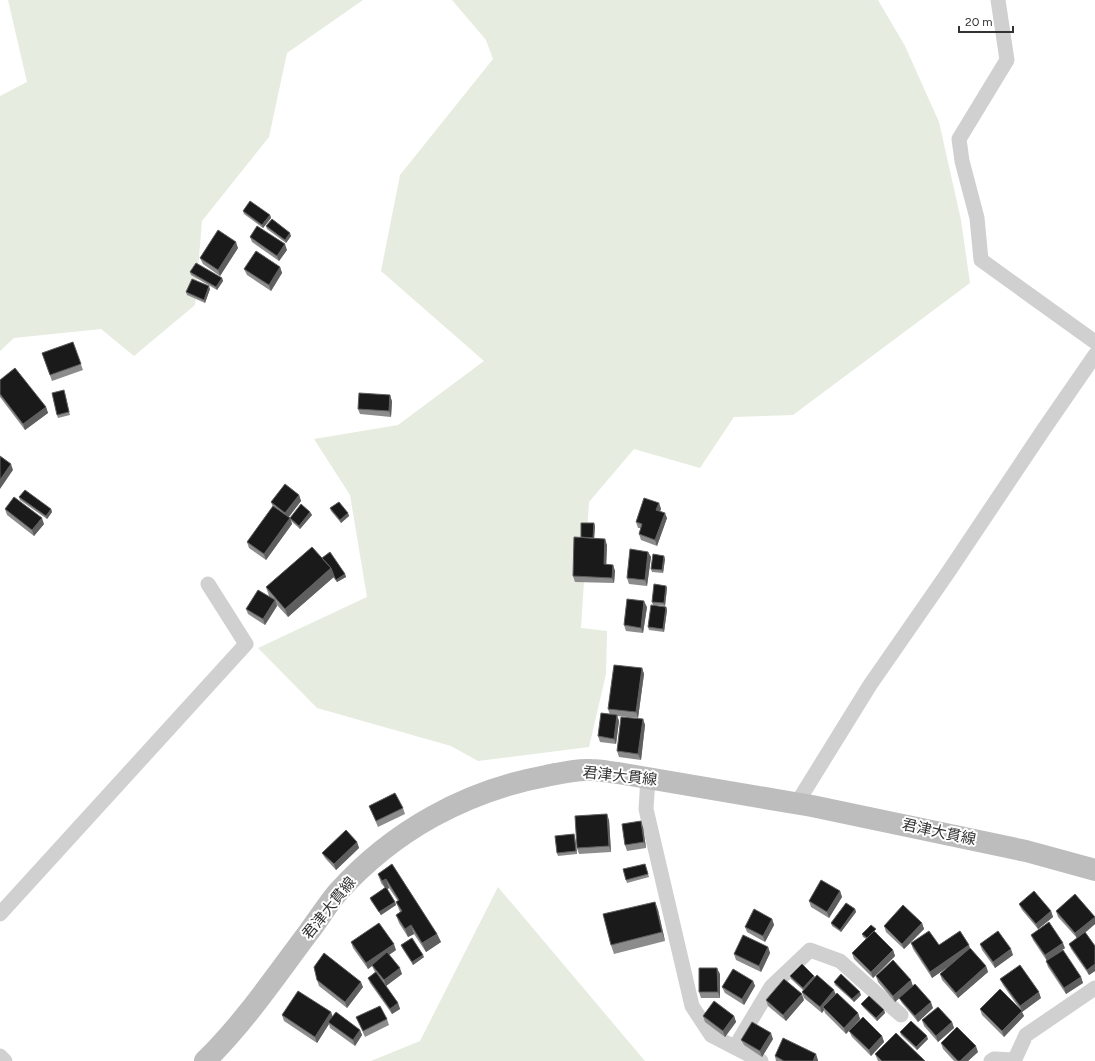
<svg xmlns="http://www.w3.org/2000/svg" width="1095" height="1061" font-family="Figtree,'Noto Sans JP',sans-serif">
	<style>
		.green { fill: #e6ecdf }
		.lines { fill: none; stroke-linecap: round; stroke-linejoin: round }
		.street { stroke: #d0d0d0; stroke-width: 15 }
		.secondary { stroke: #bdbdbd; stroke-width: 22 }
		.wall { fill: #8c8c8c }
		.shaded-wall { fill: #5f5f5f }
		.building { fill: #1a1a1a; stroke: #5f5f5f }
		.labels { text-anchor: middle; stroke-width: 4; stroke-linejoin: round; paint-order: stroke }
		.street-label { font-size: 15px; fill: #333; stroke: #fff }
	</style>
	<rect width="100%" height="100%" fill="#fff"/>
	<path class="green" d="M8,0H363L287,53L269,137L202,221L195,305L134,356L101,329L14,338L0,351V96L27,82Z
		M452,0H878L905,46L939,122L961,220L970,283L793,415L734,417L700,468L634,449L589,502L581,628L607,631L606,674L589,747L478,761L451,746L317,708L258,648L367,597L350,495L314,439L398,425L484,361L381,271L400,175L493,59L486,40Z
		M498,887L645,1061H371L420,1041Z"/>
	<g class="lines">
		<path class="street" d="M998,0L1007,60L959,139L962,161L977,218L981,260L1095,342
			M648,778L646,809L692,1006L711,1035L761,1061
			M797,803L870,685L947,574L1044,429L1095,355
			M0,914L246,644L208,584
			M735,1047L771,987L810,950L840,961L901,1015
			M0,1056L5,1061
			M991,1061L994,1059L1014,1060
			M1014,1061L1026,1035L1095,988"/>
		<path class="secondary" d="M205,1061C244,1023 275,977 308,933C318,920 327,905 338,892C393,831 465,791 546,776C560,773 576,769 591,770C600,770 609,772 618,773L812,806L1026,851L1095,870"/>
	</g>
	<path class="wall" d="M243,211L270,215L271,218L263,228L244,214Z
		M266,226L291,236L286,243L267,229Z
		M250,237L287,250L279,261L252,242Z
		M238,248L220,276L203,264L200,258Z
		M280,267L282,273L271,291L247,275L244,269Z
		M190,272L222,278L223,281L217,290L191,275Z
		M210,289L205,303L187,295L186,292Z
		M73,342L83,370L52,381L42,353Z
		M0,380L46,407L48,413L25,430L0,397Z
		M65,393L70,415L58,418L57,415Z
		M392,401L391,417L360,414L358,409Z
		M299,495L301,501L289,517L290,518L310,512L312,515L300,529L291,521L292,524L266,560L249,548L247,542L273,507L271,502Z
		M19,497L51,509L52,512L47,519L20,500Z
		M659,503L661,509L660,511L667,518L657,546L641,540L639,534L641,528H638L636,522Z
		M330,508L348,513L349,516L341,523L331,511Z
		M5,509L44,524L34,536L7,515Z
		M595,526L594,538L607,545L606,565H613L615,571L614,583L575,582L573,576L581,538Z
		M648,552L651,557L647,586L629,584L627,578Z
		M322,558L345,574L346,577L337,582L333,577L288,617L276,604L277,606L265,625L248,614L246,609L271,598L269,596L266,587Z
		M665,559L663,573L652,572L651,569Z
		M666,586L667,588L665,606L653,605L652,602Z
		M647,607L643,633L626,631L624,625Z
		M666,607L667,610L664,632L649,630L648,627Z
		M642,668L644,674L638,718L617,716L619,721L616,744L600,742L598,736L610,715L608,709Z
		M643,719L645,725L641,760L619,757L617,751Z
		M369,806L403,808L405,814L378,827Z
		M609,820L611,852L579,854L577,848Z
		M643,827L646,848L627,851L625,845Z
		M574,834L575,837L577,854L558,856L557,853Z
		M357,842L359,848L336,870L325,858L322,853Z
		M392,864L437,934L441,942L426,952L414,934L408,937L399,923L396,915L400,912L396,902L398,901L389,888L387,889L395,902L396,905L381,915L371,901L370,898L385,888L381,883L378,874Z
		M645,864L649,877L627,883L626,880Z
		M840,891L842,897L829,918L811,907L809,901Z
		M655,902L658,910L665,941L614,954L611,945Z
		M1019,904L1051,911L1053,917L1038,929L1022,910Z
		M855,909L856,912L841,932L832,926L831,923Z
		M1056,911L1095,917V924L1085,933L1095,946V971L1089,975L1071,949L1069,944L1077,938L1058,917Z
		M772,919L774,925L765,942L747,932L745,927Z
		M922,923L924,929L904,949L886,932L884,926Z
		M877,932L876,933L893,950L895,956L873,978L854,959L852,953L866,939L863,937L862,934Z
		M1031,935L1065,948L1047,961L1033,940Z
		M351,942L396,950L389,955L402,974L386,986L398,1003L400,1009L392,1014L370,983L368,978L375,972L372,966L368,969L353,948Z
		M911,943L970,948L986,966L988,972L958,998L942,980L940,974L948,967L932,978L913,949Z
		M980,944L1013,955L995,968L982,950Z
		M401,945L424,957L413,965L402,948Z
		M768,947L770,953L761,972L736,960L734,954Z
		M1046,961L1081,977L1083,983L1066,994L1048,967Z
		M720,974V998H701L699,992Z
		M790,976H814L815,977L836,994L858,1013L860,1019L846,1034L825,1013L824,1010L822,1013L804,998L802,992L803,990L791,979Z
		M876,976L913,986L933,1008L918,1022L902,1003L899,998L895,1002L878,982Z
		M1000,979L1041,998L1022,1012L1024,1016L1004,1037L982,1015L980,1009L1019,1008L1003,985Z
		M317,980L363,987L347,1008L319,986Z
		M753,981L755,986L744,1005L725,993L722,987Z
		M834,982L861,995L854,1002L835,985Z
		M766,1000H804L786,1021L768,1006Z
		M861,1004L884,1010L885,1013L877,1021L863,1007Z
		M331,1012L332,1016L360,1030L362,1035L355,1046L330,1028L329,1024L317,1043L284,1021L282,1015Z
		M703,1016H734L736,1022L725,1037L705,1022Z
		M356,1017L387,1019L389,1025L365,1037Z
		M922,1020L952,1022L954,1028L938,1042L924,1026Z
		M849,1031L882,1036L884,1042L871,1056L852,1037Z
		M900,1032L928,1039L917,1050L901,1035Z
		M773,1039L762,1057L744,1045L741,1040Z
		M941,1043L978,1052L968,1061H954L943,1049Z
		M875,1054L925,1061H878Z
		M775,1056L818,1060V1061H776Z"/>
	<path class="shaded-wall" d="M270,215L271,218L263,228L262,225Z
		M290,233L291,236L286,243L285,240Z
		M236,242L238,248L220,276L218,270Z
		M285,244L287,250L279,261L277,256Z
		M280,267L282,273L271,291L269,285Z
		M222,278L223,281L217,290L216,287Z
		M209,286L210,289L205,303L204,300Z
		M390,395L392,401L391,417L389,411Z
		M46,407L48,413L25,430L23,424Z
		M11,464L13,470L0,489V480Z
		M299,495L301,501L287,519L285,513Z
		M659,503L661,509L658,516L656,510Z
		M51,509L52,512L47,519L46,516Z
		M310,512L312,515L300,529L299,526Z
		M348,513L349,516L341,523L340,520Z
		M665,513L667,518L657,546L655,540Z
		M42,518L44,524L34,536L32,530Z
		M290,518L292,524L266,560L264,554Z
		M594,523L595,526L594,541L593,538Z
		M605,539L607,545L606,570L604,564Z
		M648,552L651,557L647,586L645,580Z
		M664,556L665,559L663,573L662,570Z
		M613,565L615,571L614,583L612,578Z
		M331,568L334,577L288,617L285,609Z
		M345,574L346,577L337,582L336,580Z
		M666,586L667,588L665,606L664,603Z
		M275,600L277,606L265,625L263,619Z
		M644,601L647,607L643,633L641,628Z
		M666,607L667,610L664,632L663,629Z
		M642,668L644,674L638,718L636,712Z
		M617,715L619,721L616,744L614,739Z
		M643,719L645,725L641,760L638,754Z
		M607,814L609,820L611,852L609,846Z
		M641,821L643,827L646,848L644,842Z
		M574,834L575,837L577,854L576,851Z
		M357,842L359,848L336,870L334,864Z
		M386,879L389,888L386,890L382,881Z
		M840,891L842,897L829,918L827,912Z
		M395,902L396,905L381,915L379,912Z
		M655,902L658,910L665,941L662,932Z
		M855,909L856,912L841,932L840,930Z
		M1051,911L1053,917L1038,929L1036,924Z
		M1095,917V924L1077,939L1075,933Z
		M772,919L774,925L765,942L763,936Z
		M922,923L924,929L904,949L902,944Z
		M411,925L414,934L408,937L405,929Z
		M437,934L441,942L426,952L422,943Z
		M1063,943L1065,948L1047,961L1045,955Z
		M394,944L396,950L373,966L372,965V966L368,969L366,963Z
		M969,945L971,951L932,978L930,972Z
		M768,947L770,953L761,972L759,966Z
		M1011,949L1013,955L995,968L993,962Z
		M893,950L895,956L873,978L871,972Z
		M423,955L424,957L413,965L412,962Z
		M1095,964V971L1089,975L1087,970Z
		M986,966L988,972L958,998L956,993Z
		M400,968L402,974L386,986L384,980Z
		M717,968L720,974V998L718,992Z
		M814,976L815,978L804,990L803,988Z
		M1081,977L1083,983L1066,994L1064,988Z
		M911,980L913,986L895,1002L893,996Z
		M753,981L755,986L744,1005L742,999Z
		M361,982L363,987L347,1008L345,1002Z
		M834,990L836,995L823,1007L824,1010L822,1013L820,1007Z
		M860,992L861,995L854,1002L852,999Z
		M1039,992L1041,998L1022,1012L1024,1016L1004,1037L1002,1031L1022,1011L1020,1006Z
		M802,994L804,1000L786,1021L783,1015Z
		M931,1002L933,1008L918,1022L915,1016Z
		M398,1003L400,1009L392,1014L390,1009Z
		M884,1010L885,1013L877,1021L876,1018Z
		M331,1012L333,1018L328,1022L329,1024L317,1043L315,1037Z
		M858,1013L860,1019L846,1034L844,1028Z
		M734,1016L736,1022L725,1037L723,1031Z
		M952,1022L954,1028L938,1042L936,1036Z
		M360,1030L362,1035L355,1046L353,1040Z
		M771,1033L773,1039L762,1057L760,1051Z
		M882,1036L884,1042L871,1056L869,1050Z
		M927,1036L928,1039L917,1050L916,1047Z
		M976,1046L978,1052L968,1061H960Z
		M816,1054L818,1060V1061H813Z"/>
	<path class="building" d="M250,201L270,215L262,225L243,211Z
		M272,219L290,233L285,240L266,226Z
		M257,226L285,244L277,256L250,237Z
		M218,230L236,242L218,270L200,258Z
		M256,251L280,267L269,285L244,269Z
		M196,263L222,278L216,287L190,272Z
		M192,279L209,286L204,300L186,292Z
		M73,342L81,364L50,375L42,353Z
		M15,368L46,407L23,424L0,394V380Z
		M64,390L69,412L57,415L52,393Z
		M359,393L390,395L389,411L358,409Z
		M0,456L11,464L0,480Z
		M285,484L299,495L285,513L271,502Z
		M25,490L51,509L46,516L19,497Z
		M14,497L42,518L32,530L5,509Z
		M644,498L659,503L656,510L665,513L655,540L639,534L642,524L636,522Z
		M339,502L348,513L340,520L330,508Z
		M301,504L310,512L299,526L290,518Z
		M273,506L290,518L264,554L247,542Z
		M581,523H594L593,538L581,537Z
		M574,537L605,539L604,564L613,565L612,578L573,576Z
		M312,547L331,568L285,609L266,587Z
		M630,549L648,552L645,580L627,578Z
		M330,552L345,574L336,580L334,576L331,568L322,558Z
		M653,554L664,556L662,570L651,569Z
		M654,584L666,586L664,603L652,602Z
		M258,590L275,600L263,619L246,609Z
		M627,599L644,601L641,628L624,625Z
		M651,605L666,607L663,629L648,627Z
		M614,665L642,668L636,712L608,709Z
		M601,713L617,715L614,739L598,736Z
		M621,717L643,719L638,754L617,751Z
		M395,793L403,808L376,821L369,806Z
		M607,814L609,846L577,848L575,816Z
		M641,821L644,842L625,845L622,824Z
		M346,830L357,842L334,864L322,853Z
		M574,834L576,851L557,853L555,836Z
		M392,864L437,934L422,943L411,925L405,929L396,915L402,911L396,902L399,900L386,879L382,881L378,874Z
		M645,864L648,874L626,880L623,869Z
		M821,880L840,891L827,912L809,901Z
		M386,887L395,902L379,912L370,898Z
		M1034,891L1051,911L1036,924L1019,904Z
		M1075,894L1095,917L1075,933L1056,911Z
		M655,902L662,932L611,945L603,914Z
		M846,903L855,909L840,930L831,923Z
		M903,905L922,923L902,944L884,926Z
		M754,909L772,919L763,936L745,927Z
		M1049,922L1063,943L1045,955L1031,935Z
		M379,923L394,944L366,963L351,942Z
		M871,925L876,929L867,938L862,934Z
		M874,931L893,950L871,972L852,953Z
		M929,931L939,945L960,931L969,945L930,972L911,943Z
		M998,931L1011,949L993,962L980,944Z
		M1085,932L1095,946V964L1087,970L1069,944Z
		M743,935L768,947L759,966L734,954Z
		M412,938L423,955L412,962L401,945Z
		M970,948L986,966L956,993L940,974Z
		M1063,950L1081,977L1064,988L1046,961Z
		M387,952L400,968L384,980L372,965Z
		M324,953L361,982L345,1002L317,980L314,967Z
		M893,960L911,980L893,996L876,976Z
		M802,964L814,976L803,988L790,976Z
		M1020,965L1039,992L1020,1006L1000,979Z
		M699,968H717L718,992H699Z
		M733,969L753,981L742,999L722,987Z
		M376,972L398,1003L390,1009L368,978Z
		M841,974L860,992L852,999L834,982Z
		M817,975L834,990L820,1007L802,992Z
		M784,979L802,994L783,1015L766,1000Z
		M915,984L931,1002L915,1016L899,998Z
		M1000,989L1022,1011L1002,1031L980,1009Z
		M298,991L331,1012L315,1037L282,1015Z
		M837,993L858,1013L844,1028L823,1007Z
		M869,996L884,1010L876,1018L861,1004Z
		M714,1001L734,1016L723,1031L703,1016Z
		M380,1006L387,1019L363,1031L356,1017Z
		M938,1007L952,1022L936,1036L922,1020Z
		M336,1012L360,1030L353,1040L328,1022Z
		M863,1017L882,1036L869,1050L849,1031Z
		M911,1021L927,1036L916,1047L900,1032Z
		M752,1022L771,1033L760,1051L741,1040Z
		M957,1027L976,1046L960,1061H958L941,1043Z
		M896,1033L925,1061H882L875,1054Z
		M783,1038L816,1054L813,1061H784L775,1056Z"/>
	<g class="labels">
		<g class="street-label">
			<text transform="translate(620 776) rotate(6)" y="5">君津大貫線</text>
			<text transform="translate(939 832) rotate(12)" y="5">君津大貫線</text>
			<text transform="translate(329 908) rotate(-51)" y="5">君津大貫線</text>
		</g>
	</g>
	<path d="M959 26v6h54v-6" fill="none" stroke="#333333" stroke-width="2"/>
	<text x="965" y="26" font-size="12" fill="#333333" stroke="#ffffff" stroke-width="3" paint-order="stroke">20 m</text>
</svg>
